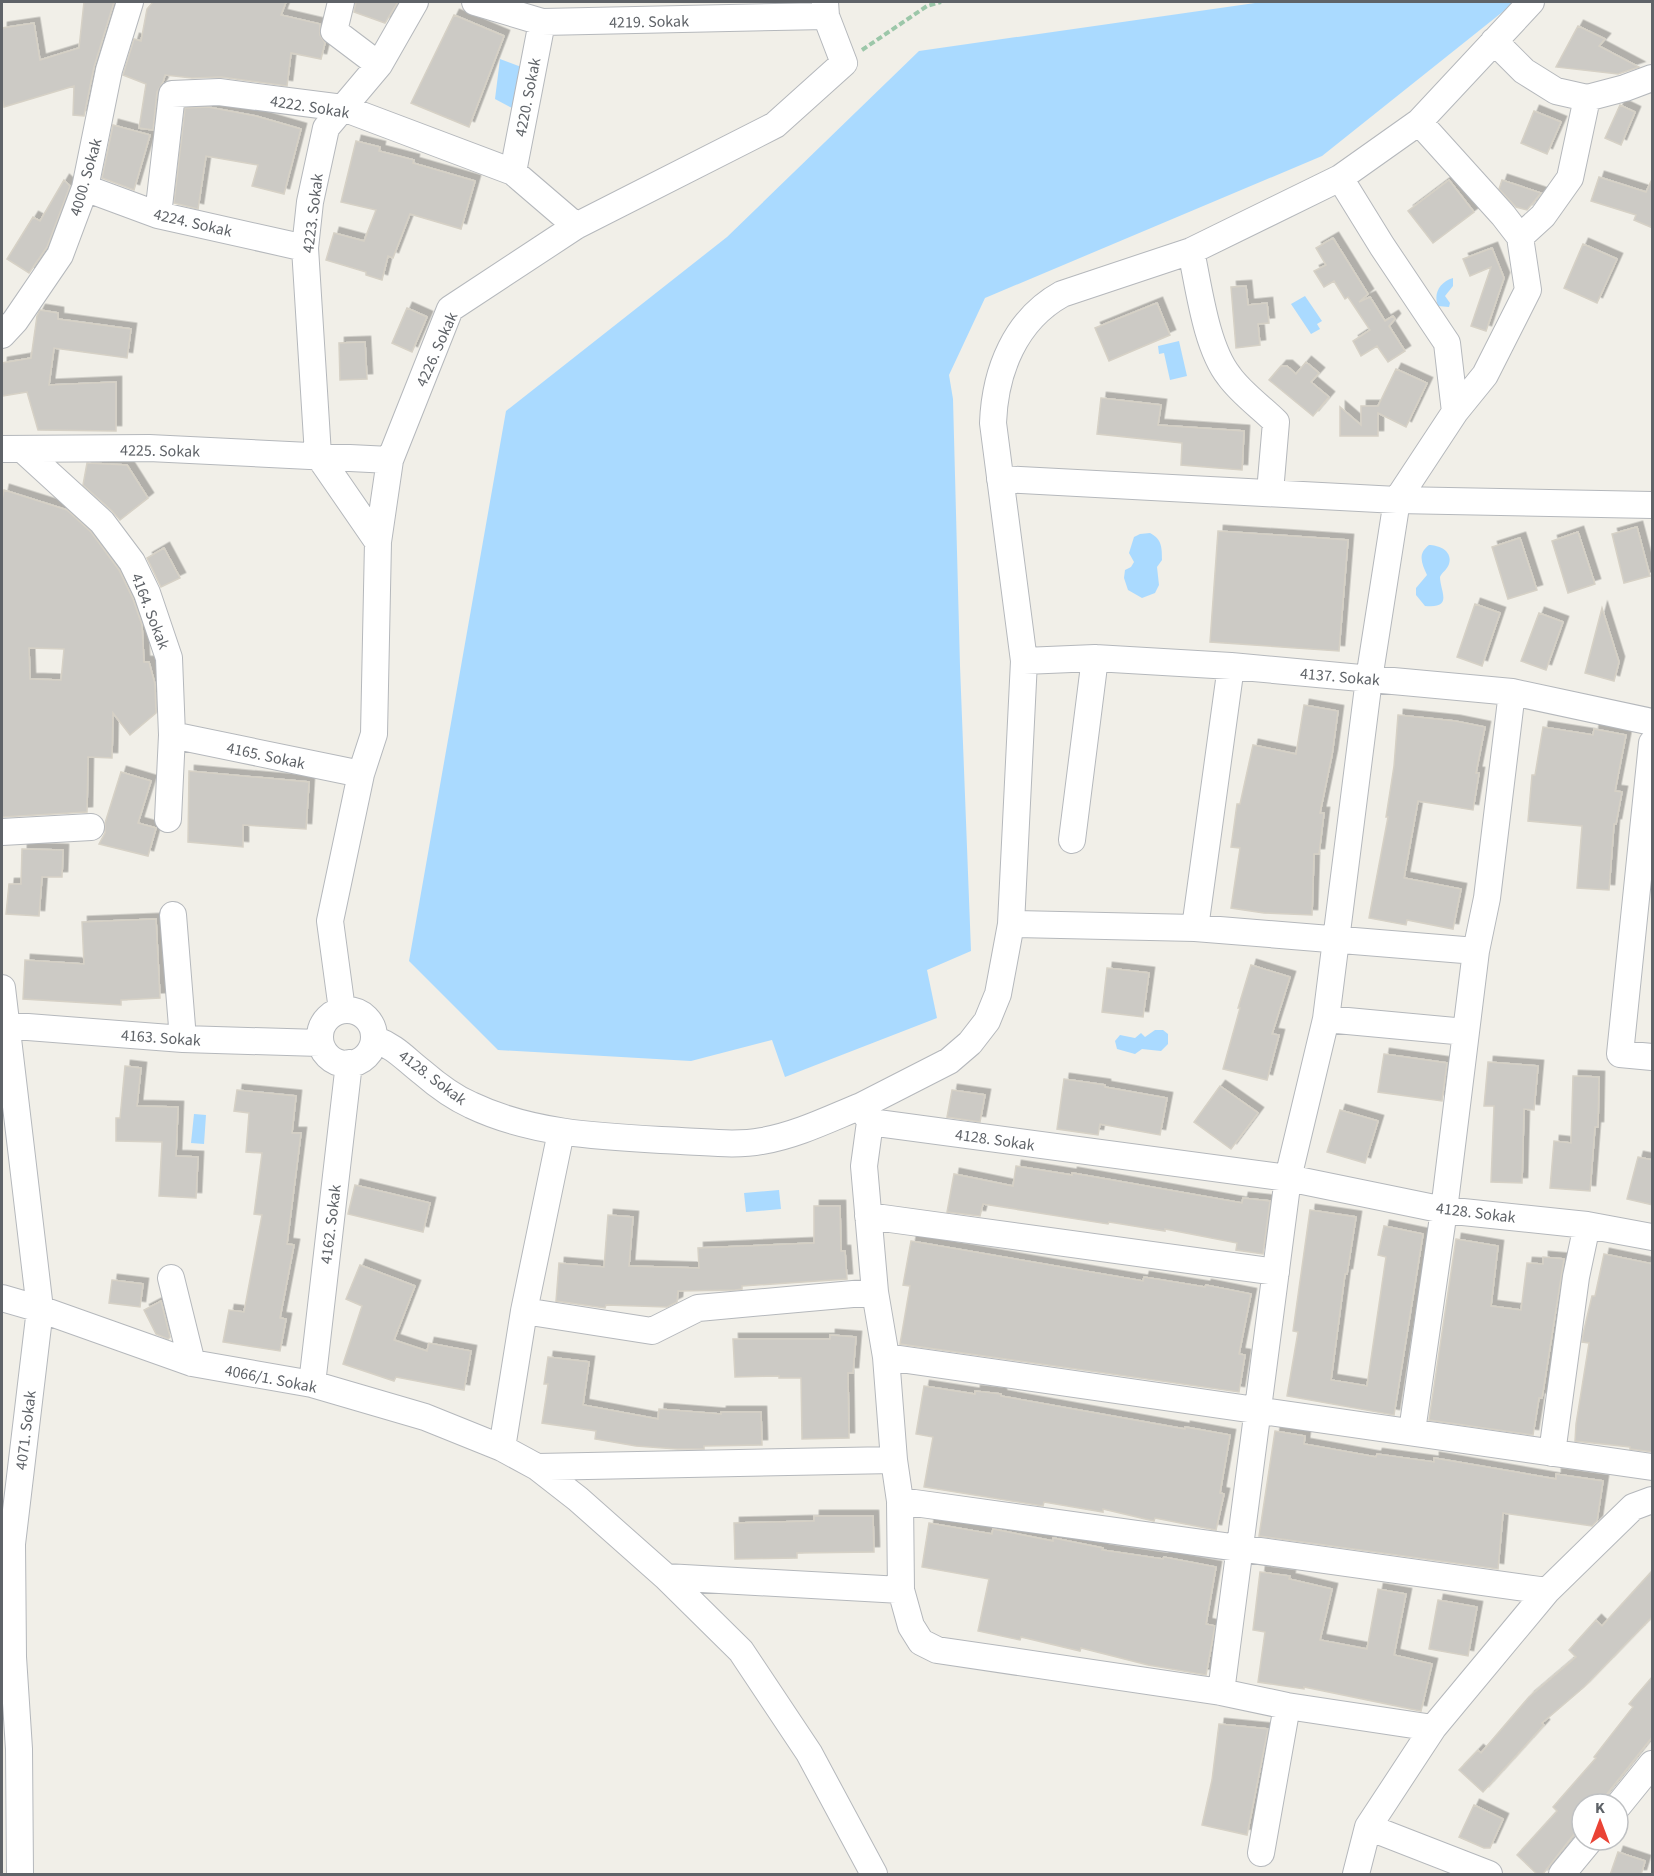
<svg xmlns="http://www.w3.org/2000/svg" width="1654" height="1876" font-family="'Source Sans 3',sans-serif">
	<style>
		.water { fill: #aadaff }
		.building { fill: #cccac5; stroke: #d6d1c6; stroke-width: 1.5; fill-rule: evenodd; filter: url(#shadow) }
		.lines { fill: none; stroke-linecap: round; stroke-linejoin: round }
		.minor-casing { stroke: #b5b8bc; stroke-width: 28 }
		.path { stroke: #9cc7a9; stroke-width: 4; stroke-dasharray: 6 3; stroke-linecap: butt }
		.minor { stroke: #fff; stroke-width: 26 }
		.labels { text-anchor: middle; stroke-width: 6; stroke-linejoin: round; paint-order: stroke }
		.street-label { font-size: 16px; fill: #5f6368; stroke: #fff }
	</style>
	<defs>
		<filter id="shadow"><feDropShadow dx="5.5" dy="-5.5" stdDeviation="0" flood-color="#0004"/></filter>
	</defs>
	<rect width="100%" height="100%" fill="#f1efe8"/>
	<path class="water" d="M1262,2H1515L1322,156L985,298L949,375L953,399L960,666L971,951L927,970L937,1018L785,1077L772,1040L691,1061L498,1050L409,961L506,411L727,237L919,51Z
		M500,59L524,68L512,108L495,99Z
		M1453,278V286L1445,296L1450,303L1449,307L1438,306C1433,293 1440,282 1453,278Z
		M1305,296L1322,321L1317,324L1320,329L1311,334L1291,304Z
		M1179,341L1187,376L1170,380L1164,353L1159,354L1158,346Z
		M1150,533C1162,539 1162,548 1162,560L1157,567L1159,585L1155,593L1142,598L1128,590L1124,578L1125,570L1131,567L1134,562L1129,553L1134,537L1140,534Z
		M1429,545C1439,545 1453,551 1449,564C1447,570 1442,572 1440,577C1440,591 1454,609 1425,606L1416,595V588L1427,575C1422,564 1417,554 1429,545Z
		M1155,1030H1163L1168,1034V1044L1161,1051L1142,1049L1135,1054L1117,1049L1115,1041L1120,1035L1135,1038L1141,1033L1145,1037Z
		M194,1114L206,1115L204,1144L191,1143Z
		M779,1190L781,1209L746,1212L744,1193Z"/>
	<path class="building" d="M84,2H114L94,67L84,116L73,115L74,86L4,107L2,98V28L34,23L40,60L79,48Z
		M153,2H286L281,15L320,24V35L325,43L321,59L291,53L287,86L221,77L192,78L165,75L163,82L157,92L153,130L139,128L146,84L123,75L134,39L141,41L147,9Z
		M356,2H398L385,23L354,12Z
		M454,15L504,36L469,127L411,103Z
		M1578,26L1605,39L1599,46L1639,67L1618,74L1556,67Z
		M1620,105L1635,112L1621,145L1605,138Z
		M208,107L256,116L301,129L284,194L252,186L258,165L206,156L198,209L174,203L185,108Z
		M1534,111L1561,122L1547,154L1521,143Z
		M113,125L150,135L134,190L102,178Z
		M356,141L380,147L379,151L414,160L413,163L475,181L461,229L410,214L393,258L388,256L382,280L366,275V272L326,260L334,233L364,241L376,210L341,202Z
		M1599,177L1646,192L1653,177V228L1634,220L1636,215L1591,201Z
		M64,180L70,186L47,247L29,273L7,259L33,217L40,221Z
		M1449,180L1474,212L1433,243L1408,211Z
		M1502,180L1541,193L1527,210L1516,207L1499,189Z
		M1333,238L1368,294L1359,302L1370,297L1385,321L1393,316L1395,319L1389,326L1405,351L1388,362L1377,346L1361,356L1353,341L1370,330L1348,297L1345,299L1334,281L1324,287L1314,271L1326,265L1316,248Z
		M1583,244L1617,259L1597,303L1564,288Z
		M1492,248L1504,278L1486,331L1471,326L1491,267L1470,276L1463,259Z
		M1246,286L1248,305L1267,303L1269,323L1258,324L1260,345L1236,348L1231,287Z
		M1157,303L1170,335L1109,361L1095,328Z
		M407,308L427,317L412,352L392,343Z
		M40,310L58,313V319L131,329L127,358L54,348L49,385L116,382V431L38,430L27,392L2,396V363L31,358L37,316Z
		M365,342L367,379L340,380L339,343Z
		M1306,362L1319,373L1311,382L1329,397L1313,416L1269,380L1281,366H1287L1296,374Z
		M1396,369L1427,383L1406,427L1378,413V436H1340V407L1361,425V406H1378Z
		M1101,398L1161,405L1158,425L1244,431L1242,470L1181,465L1182,443L1097,434Z
		M87,463L127,465L148,498L120,520L112,511L83,485Z
		M4,490L67,510L91,532L119,570L133,599L142,625L144,662H149L155,684L156,713L130,735L113,713L112,758L88,757L87,812L2,817V500ZM29,648L64,649L61,680L30,679Z
		M1637,527L1650,576L1624,583L1612,534Z
		M1218,531L1348,540L1339,651L1210,642Z
		M1578,532L1595,584L1568,593L1552,541Z
		M1520,538L1537,590L1508,599L1492,547Z
		M164,548L180,578L161,587L147,558Z
		M1475,604L1500,613L1482,666L1457,657Z
		M1602,608L1619,662L1614,681L1585,673Z
		M1539,613L1563,622L1546,670L1521,661Z
		M1304,705L1338,711L1332,755L1320,813H1324L1319,854H1314L1312,915L1264,913L1231,908L1240,848L1231,847L1237,804H1240L1253,745L1296,754Z
		M1398,715L1455,721L1485,727L1476,773H1479L1473,810L1418,801L1404,878L1461,889L1453,929L1407,920L1406,925L1369,918L1388,817H1386L1394,766Z
		M1543,727L1593,735L1594,729L1626,735L1615,791L1622,792L1616,824H1614L1609,890L1577,888L1582,826L1528,821L1532,775H1535Z
		M189,771L309,782L306,829L243,825V847L188,842Z
		M121,772L151,781L138,823L156,828L148,856L99,844L105,833V823Z
		M22,849L63,850L62,877H42L39,916L6,914L9,884H21Z
		M156,919L160,998L121,1000V1005L23,999L25,960L84,964L82,922Z
		M1251,965L1290,977L1272,1034L1279,1035L1267,1080L1223,1069L1240,1008H1238Z
		M1107,968L1149,973L1143,1017L1102,1012Z
		M1384,1054L1447,1063L1442,1101L1378,1092Z
		M1488,1062L1538,1066L1534,1110L1524,1109L1522,1183L1491,1182L1494,1106H1484Z
		M125,1066L141,1068L137,1106L178,1107L176,1156L198,1157L196,1198L159,1196L162,1142L116,1141V1118H120Z
		M1573,1076L1599,1077L1598,1127H1595L1590,1191L1550,1188L1554,1141L1571,1143Z
		M1064,1079L1105,1085V1087L1167,1098L1160,1135L1100,1124L1098,1135L1057,1129Z
		M1220,1086L1258,1113L1231,1149L1194,1122Z
		M237,1090L296,1096L292,1133H301L287,1244L294,1245L280,1318L286,1319L280,1351L223,1342L229,1310L244,1312L262,1215L254,1214L262,1153L246,1152L249,1113L234,1111Z
		M952,1090L985,1095L980,1122L947,1117Z
		M1340,1110L1378,1121L1365,1163L1327,1152Z
		M1638,1157L1653,1160V1205L1627,1199Z
		M1016,1166L1072,1175V1173L1242,1203L1243,1198L1270,1201L1263,1254L1236,1250L1237,1243L1165,1229V1231L1109,1222L1108,1224L983,1204L980,1216L947,1212L954,1174L1013,1186Z
		M355,1185L430,1203L423,1232L348,1214Z
		M814,1206H840L841,1251H845L847,1279L742,1286V1289L735,1290L678,1291L677,1302L667,1307L606,1305L605,1308L556,1301L559,1263L604,1267L608,1215L633,1217L629,1266L699,1268L698,1248L814,1243Z
		M1310,1210L1356,1217L1347,1274H1345L1331,1380L1367,1386L1386,1257L1378,1255L1384,1226L1423,1234L1394,1415L1287,1396L1298,1332L1293,1331Z
		M1456,1239L1498,1246L1491,1306L1521,1310L1527,1263L1543,1264V1257L1564,1259L1542,1398H1539L1533,1435L1429,1420Z
		M911,1241L1143,1281L1144,1277L1205,1287L1206,1285L1251,1294L1239,1354L1245,1355L1239,1392L900,1344L910,1286L903,1285Z
		M1604,1254L1653,1264V1452L1630,1449V1447L1575,1441L1576,1424L1589,1343L1582,1342L1583,1334L1592,1296H1595Z
		M360,1265L415,1286L394,1340L427,1351L429,1343L471,1351L464,1390L396,1377L394,1381L343,1364L362,1306L346,1299Z
		M112,1280L143,1284L140,1307L109,1303Z
		M161,1301L170,1337L168,1339L156,1334L144,1310Z
		M830,1335L856,1337L853,1373H848L849,1438L802,1439L801,1378H779V1376L735,1377L733,1339H830Z
		M548,1357L589,1362L583,1405L658,1419L659,1409L721,1414V1412H761L762,1445L704,1446V1449H677L636,1446L595,1439L596,1431L542,1423L548,1384H544Z
		M924,1386L975,1394V1391L1001,1394V1396L1185,1429V1427L1230,1435L1220,1493L1224,1494L1216,1530L1155,1518L1154,1521L1103,1509V1512L1044,1502L1043,1506L924,1487L933,1437L916,1434Z
		M1275,1431L1305,1436L1304,1444L1376,1457L1377,1454L1434,1462V1458L1556,1479V1474L1603,1481L1597,1521L1592,1526L1503,1513L1498,1569L1259,1536Z
		M814,1516H873L874,1552L797,1553V1558L735,1559L734,1523L814,1521Z
		M929,1523L992,1534L993,1529L1053,1541V1538L1103,1548L1102,1550L1163,1559L1164,1557L1216,1567L1206,1624L1215,1626L1206,1675L1148,1665L1081,1648L1080,1651L1021,1637L1020,1640L978,1631L989,1579L922,1567Z
		M1653,1570V1616L1584,1687L1542,1723L1544,1725L1483,1792L1459,1770L1478,1750L1481,1753L1529,1697L1576,1657L1569,1650L1596,1620L1602,1626Z
		M1260,1572L1290,1576L1289,1579L1332,1589L1320,1640L1367,1649L1378,1589L1406,1594L1394,1655L1432,1664L1421,1711L1304,1687V1689L1258,1682L1265,1632L1253,1630Z
		M1438,1600L1477,1607L1468,1656L1429,1649Z
		M1653,1676V1736L1599,1804H1582V1824L1550,1865L1542,1875H1538L1517,1855L1557,1811L1553,1807L1596,1758L1594,1757L1633,1707L1629,1704Z
		M1219,1724L1268,1729L1247,1835L1202,1825L1212,1780Z
		M1474,1805L1503,1819L1490,1848H1484L1459,1837Z
		M1618,1852L1645,1861L1641,1875H1610Z"/>
	<g class="lines">
		<defs>
			<path id="minor" d="M341,2L334,31L379,65
				M475,2L542,22L826,16
				M1494,41L1524,71L1556,91L1587,98
				M1419,122L1503,215L1520,237
				M513,172L542,22
				M1340,178L1382,246L1447,343L1455,412
				M85,188L158,215L305,248
				M158,215L172,94L219,92L343,108L513,172L576,226
				M1191,251C1199,288 1206,347 1229,376C1241,393 1261,407 1276,422L1270,492
				M2,335L15,321L60,255L85,188L109,70L130,2
				M2,449L149,448L390,460
				M22,449L102,522L132,562L147,593L169,658L172,735L168,819
				M1000,479L1397,500L1652,505
				M378,542L318,455L305,248L310,202L326,128L379,65L415,2
				M1024,661L1095,658L1231,666L1512,692L1652,722
				M172,735L361,774
				M1652,743L1620,1054L1652,1057
				M2,832L91,827
				M1072,840L1095,658
				M173,915L183,1039
				M1011,924L1195,928L1476,951
				M1195,928L1231,666
				M2,988L40,1309L12,1544L13,1657L19,1749L20,1874
				M342,1010L330,921L361,774L374,734L378,542L390,460L450,309L576,226L775,125L844,63L826,16L825,2
				M320 1037a27 27 0 1 1 54 0a27 27 0 1 1-54 0Z
				M1326,1019L1466,1032
				M2,1025L183,1039L320,1043
				M374,1039C396,1047 404,1058 422,1072C437,1085 453,1097 471,1105C536,1136 610,1137 681,1141C707,1142 736,1146 762,1141C797,1135 829,1119 861,1106L870,1122L1288,1178L1444,1210L1587,1225L1652,1237
				M861,1106L949,1061L970,1043L987,1021L998,994L1011,924L1024,661L993,423C995,371 1015,320 1062,294L1191,251L1340,178L1419,122L1531,2
				M870,1122L864,1166L875,1292L886,1357L894,1460L900,1501L901,1590L911,1626L921,1642L937,1650L1221,1692L1287,1706L1433,1728
				M868,1216L1276,1272
				M171,1278L192,1363
				M2,1298L40,1309L192,1363L312,1384L425,1417L502,1448L537,1467L578,1499L666,1577L741,1651L809,1753L874,1874
				M524,1311L652,1331L698,1308L875,1292
				M886,1357L1652,1467
				M312,1384L349,1063
				M1412,1431L1444,1210L1476,951L1487,898L1512,692
				M502,1448L524,1311L561,1132
				M1552,1453L1576,1277L1587,1225
				M537,1467L894,1460
				M900,1501L1547,1591
				M666,1577L901,1590
				M1221,1692L1288,1178L1326,1019L1369,679L1397,500L1455,412L1485,375L1528,290L1520,237L1543,216L1570,178L1587,98L1625,88L1652,78
				M1618,1806L1652,1764
				M1368,1827L1489,1874
				M1261,1853L1287,1706
				M1356,1874L1368,1827L1433,1728L1547,1591L1633,1507L1652,1500
				M1562,1874L1590,1840"/>
		</defs>
		<use href="#minor" class="minor-casing"/>
		<path class="path" d="M862,50L927,6L941,2"/>
		<use href="#minor" class="minor"/>
	</g>
	<g class="labels">
		<g class="street-label">
			<text transform="translate(649 21) rotate(-1)" y="6">4219. Sokak</text>
			<text transform="translate(527 97) rotate(-79)" y="6">4220. Sokak</text>
			<text transform="translate(310 106) rotate(9)" y="6">4222. Sokak</text>
			<text transform="translate(85 177) rotate(-74)" y="6">4000. Sokak</text>
			<text transform="translate(312 213) rotate(-83)" y="6">4223. Sokak</text>
			<text transform="translate(193 222) rotate(13)" y="6">4224. Sokak</text>
			<text transform="translate(436 349) rotate(-66)" y="6">4226. Sokak</text>
			<text transform="translate(160 450) rotate(1)" y="6">4225. Sokak</text>
			<text transform="translate(151 611) rotate(69)" y="6">4164. Sokak</text>
			<text transform="translate(1340 676) rotate(5)" y="6">4137. Sokak</text>
			<text transform="translate(266 755) rotate(12)" y="6">4165. Sokak</text>
			<text transform="translate(161 1037) rotate(4)" y="6">4163. Sokak</text>
			<text transform="translate(433 1077) rotate(37)" y="6">4128. Sokak</text>
			<text transform="translate(995 1139) rotate(8)" y="6">4128. Sokak</text>
			<text transform="translate(1476 1212) rotate(7)" y="6">4128. Sokak</text>
			<text transform="translate(330 1224) rotate(-83)" y="6">4162. Sokak</text>
			<text transform="translate(271 1378) rotate(11)" y="6">4066/1. Sokak</text>
			<text transform="translate(25 1430) rotate(-83)" y="6">4071. Sokak</text>
		</g>
	</g>
	<rect width="1654" height="1876" fill="none" stroke="#5f6368" stroke-width="6"/>
	<g transform="translate(1600 1822)"><circle r="28" fill="#ffffff" stroke="#bfc1c3" stroke-width="1.5"/>
	<path d="M0-4.5L10 22L0 15L-10 22Z" fill="#ea4335"/>
	<text y="-9" font-size="16" font-weight="bold" text-anchor="middle" fill="#5f6368">K</text>
	</g>
</svg>
